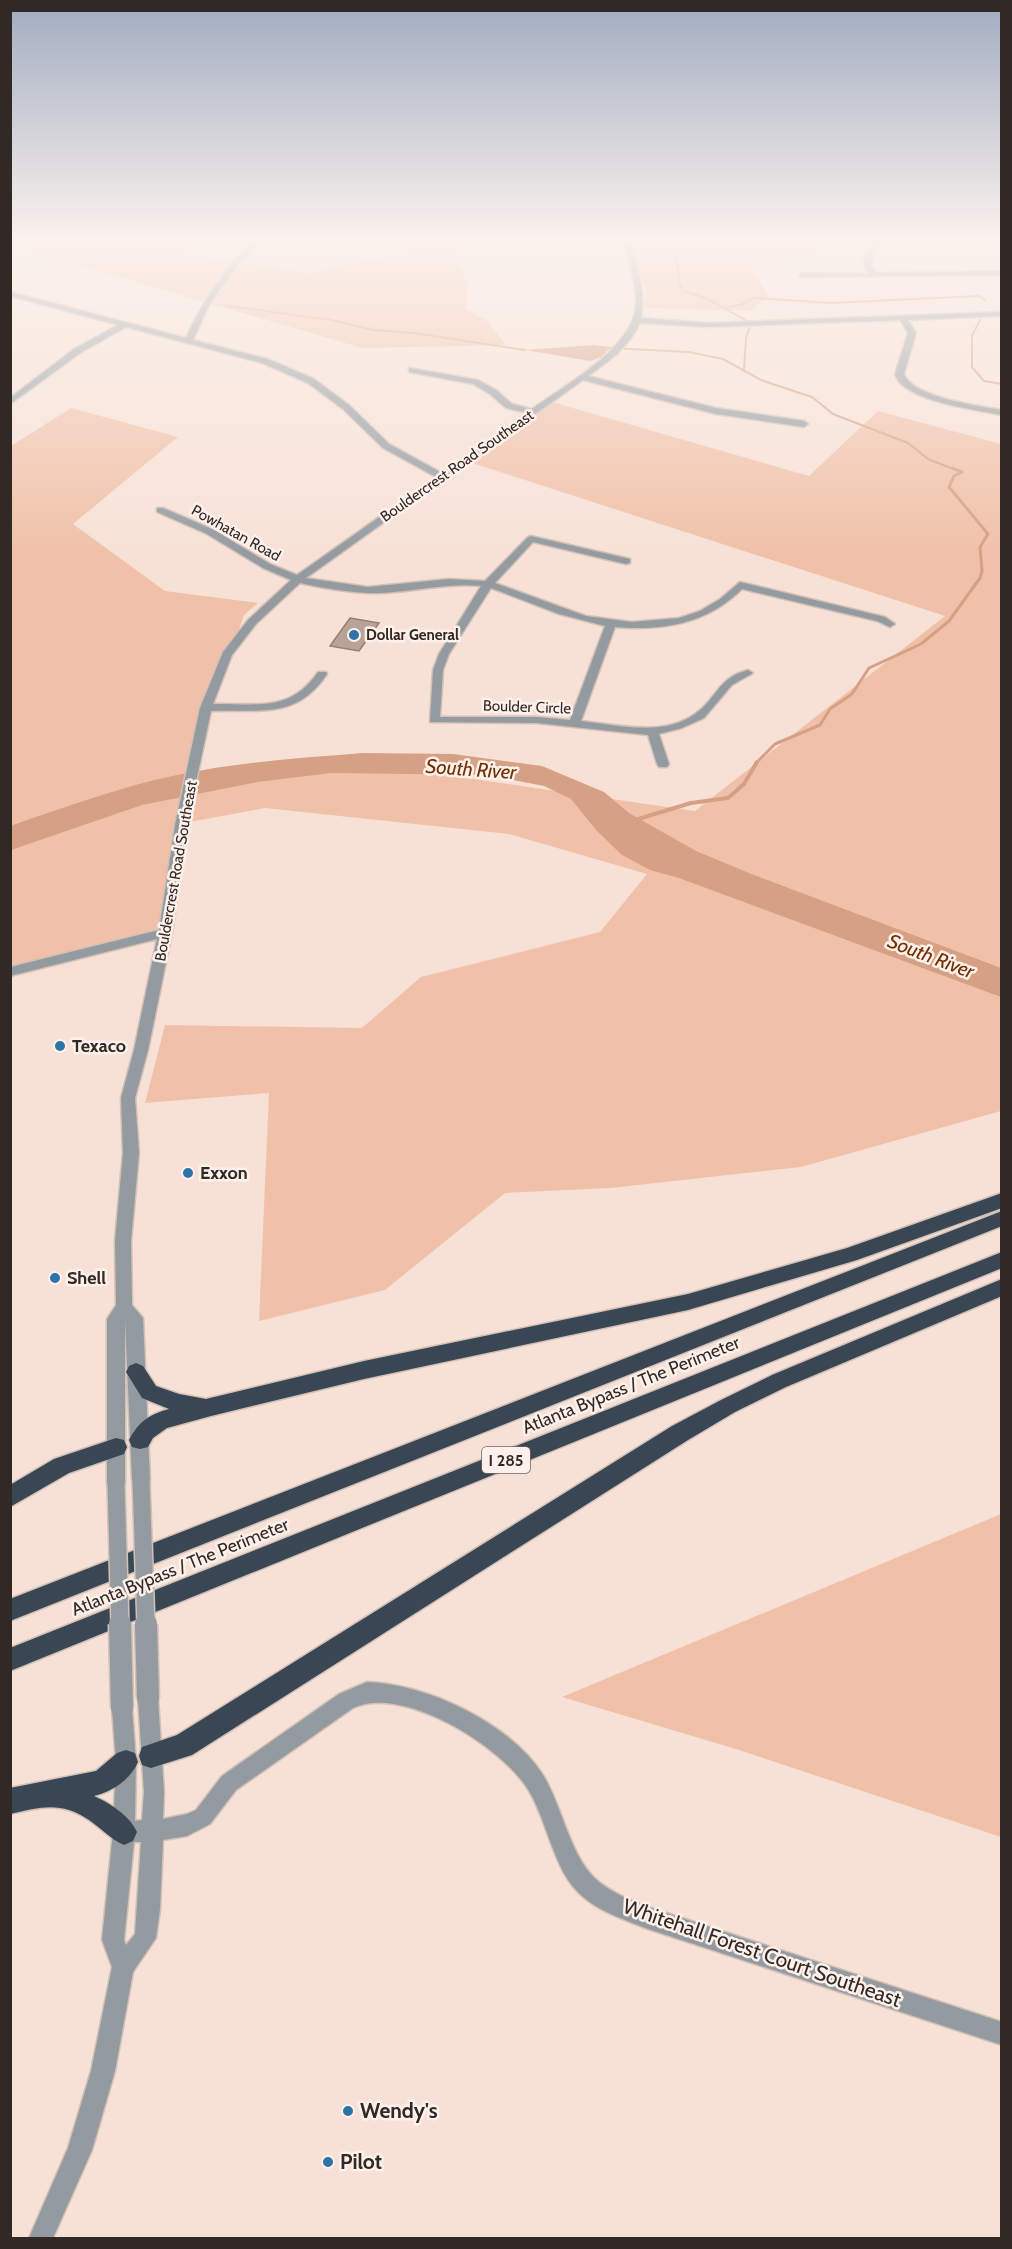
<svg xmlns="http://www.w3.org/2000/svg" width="1012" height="2249" font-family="Cabin,sans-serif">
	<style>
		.green { fill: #f0c1a8 }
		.water { fill: #d6a084 }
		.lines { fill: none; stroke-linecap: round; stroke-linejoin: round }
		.stream-far2 { stroke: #d6a084; stroke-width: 2 }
		.stream-far1 { stroke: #d6a084; stroke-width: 3 }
		.stream { stroke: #d6a084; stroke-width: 4 }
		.building { fill: #b8a399; stroke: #927f75; stroke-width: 1.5 }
		.minor-casing { stroke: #d3c0b6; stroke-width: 3 }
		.highway-casing { stroke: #d3c0b6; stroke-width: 3 }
		.minor { fill: #939ba1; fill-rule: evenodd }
		.highway { fill: #394754; fill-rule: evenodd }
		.minor-bridge-far1-casing { stroke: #d3c0b6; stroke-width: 20; stroke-linecap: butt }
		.minor-bridge-casing { stroke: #d3c0b6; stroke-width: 25; stroke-linecap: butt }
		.minor-bridge-far1 { stroke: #939ba1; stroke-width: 17 }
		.minor-bridge { stroke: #939ba1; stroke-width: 22 }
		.poi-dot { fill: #2c73a8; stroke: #fef0ea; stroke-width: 2 }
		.labels { text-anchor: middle; stroke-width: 5; stroke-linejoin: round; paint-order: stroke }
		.far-street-label { font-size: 15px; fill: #312925; stroke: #fef0ea }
		.far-poi-label { font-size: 15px; font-weight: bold; fill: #312925; stroke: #fef0ea; text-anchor: start }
		.shield { fill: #fef0ea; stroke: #6e6560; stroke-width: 1.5 }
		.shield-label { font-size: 16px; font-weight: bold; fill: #312925 }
		.poi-label { font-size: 18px; font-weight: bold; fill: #312925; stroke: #fef0ea; text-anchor: start }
		.street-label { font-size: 18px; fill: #312925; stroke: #fef0ea }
		.water-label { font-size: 20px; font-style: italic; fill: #703000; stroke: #fef0ea }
		.near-street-label { font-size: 21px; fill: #312925; stroke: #fef0ea }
		.near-poi-label { font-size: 21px; font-weight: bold; fill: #312925; stroke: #fef0ea; text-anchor: start }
	</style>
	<rect width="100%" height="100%" fill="#f7e1d6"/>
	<path class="green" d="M62,241H112L307,273L449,243L468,284L465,309L487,321L506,345L362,348L14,246Z
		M633,241H821L813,254L750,263L768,296L751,311L645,308L646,293Z
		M552,402L809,476L878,411L1001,444V1111L801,1167L611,1188L505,1193L385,1290L259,1321L269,1093L145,1103L165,1025L362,1028L421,977L600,932L647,874L509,834L265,808L189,822L172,926L11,971V446L71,408L178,437L73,524L165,591L258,603L244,615L188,773L334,759L695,811L945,616L466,461Z
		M1001,1514V1837L739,1750L562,1697Z"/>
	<path class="water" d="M593,345L610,347L602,357L590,361L525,350Z
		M363,753L453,754L542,766L604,792L629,813L696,851L749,873L1001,968V997L679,878L650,870L622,855L597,831L571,799L544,786L487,775L331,773L257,782L142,805L11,850L10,826C65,807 120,787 177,775C238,762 301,758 363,753Z"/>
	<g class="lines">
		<path class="stream-far2" d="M679,241L675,250L680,285L684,291L706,298L747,321
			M227,306L332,320L373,330L414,333L525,350
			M724,308L740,305L754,298L831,303L979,296L986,301
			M980,320L972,336V367L984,381L1002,384
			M609,348L689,352L723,359L761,380L812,397L833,414L908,443L928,459L956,470
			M744,369L746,338L750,326"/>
		<path class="stream-far1" d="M952,468L962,472
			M756,763L775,744L820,725L830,709L852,694L869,668L921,644L949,621L980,578L982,571L980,547L988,534L949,487L954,476L962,472"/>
		<path class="stream" d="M635,820L691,803L728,798L744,784L757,762"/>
	</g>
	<path class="building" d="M350,618L379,623L359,651L330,646Z"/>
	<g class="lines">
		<defs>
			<path id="minor" d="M254,241H262L240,262L209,305L193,340L268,359L314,379L349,405L389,444L442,473L527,413L506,408L490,394L473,384L409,372V368L478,380L496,390L512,404L532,409C565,385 634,348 636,304C637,283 627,261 624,241H631C637,267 646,291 641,318L709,323L1002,312V316L908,320L916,333L904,374C912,397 979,406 1002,410V415C978,410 902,401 895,374L908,333L900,320L709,327L640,323C629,347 609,361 588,376L716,408L804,421L808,424L804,427L716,414L583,380L306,578L368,587L449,579L485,581L528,537L531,536L630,559V563L626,564L533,542L495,583L586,616L632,622L679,618L700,611L720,599L740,582L885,617L895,624L890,627L877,621L742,589C707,624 663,631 615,627L581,721C618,725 663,737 695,714C717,699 717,678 748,670L753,673L732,685L704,718L682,728L659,734L669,764L667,767H659L657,764L648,735L537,723L430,722L433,670L439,654L481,586C448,583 416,591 384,593C355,594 327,589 300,583L256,624L232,655L213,704C257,703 290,713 318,672H326L327,674C297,720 259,709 211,711L187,825L172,933L148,1050L135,1098L139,1153L131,1241L132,1305L143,1318L150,1480L147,1486L141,1488L135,1486L132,1480L125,1319V1484L122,1490L116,1492L110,1490L107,1484V1319L116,1305L115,1241L123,1153L121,1098L134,1050L157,939L10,976V967L159,930L175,825L200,708L223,652L248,620L291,580L263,568L207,534L157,512V508H163L214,530L270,564L297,575L436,477L383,448L343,409L308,383L262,363L126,327L80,353L10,404V398L74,349L118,325L10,296V292L186,338C203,301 224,268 254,241ZM491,588L559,614L605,626L570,720L537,717H440L443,670L449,654Z
				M871,241H879L871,264L877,273L1002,271V275L802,277L798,275L802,273L869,274L863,264Z
				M367,1682C427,1684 510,1723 543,1775C563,1807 570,1859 599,1882C614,1894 631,1900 648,1907L1002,2022V2045L648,1929C623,1919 594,1910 576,1890C553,1865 547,1821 529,1791C503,1747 403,1684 353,1708L236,1790L210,1824L187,1836L163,1840L160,1909L156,1938L133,1972L115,2071L92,2150L53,2238H29L68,2148L91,2071L112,1967L102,1940L113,1832L116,1762L112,1708L115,1701L122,1698L129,1701L132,1708L136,1762L135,1821L142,1820L144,1792L138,1698L141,1691L148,1688L155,1691L158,1698L164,1792L163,1819L187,1814L196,1810L222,1776L339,1694ZM134,1842H141L135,1934L126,1945L124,1940Z"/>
			<path id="highway" d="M1002,1193V1208L857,1260L688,1310L364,1379L211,1416L167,1428L153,1438L148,1447L140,1449L132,1447L129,1440C138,1422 150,1414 169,1409L142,1398L126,1372L129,1366L136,1363L143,1366L156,1386L179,1394L206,1399L364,1361L688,1294L847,1248Z
				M1002,1211V1226L10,1621V1599Z
				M1002,1252V1268L10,1671V1648Z
				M1002,1279V1296L786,1387L735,1412L688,1440L192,1755L151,1768L142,1765L139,1756L142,1747L177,1735L672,1426L721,1400L772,1375Z
				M116,1438L124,1440L127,1447L124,1454L69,1473L10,1507V1485L54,1459Z
				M126,1750L135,1753L138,1762C131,1779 112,1792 94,1796C110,1803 130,1816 137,1832L133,1841L124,1845C110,1839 101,1828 89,1820C61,1801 41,1807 10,1814V1788L96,1771L117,1753Z"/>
		</defs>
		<use href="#minor" class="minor-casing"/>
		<use href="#highway" class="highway-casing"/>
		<use href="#minor" class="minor"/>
		<use href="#highway" class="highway"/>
		<defs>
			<path id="minor-bridge-far1" d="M141,1480L146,1626
				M116,1484L120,1626"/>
			<path id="minor-bridge" d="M120,1624L122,1708
				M146,1624L148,1698"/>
		</defs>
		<use href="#minor-bridge-far1" class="minor-bridge-far1-casing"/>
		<use href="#minor-bridge" class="minor-bridge-casing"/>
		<use href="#minor-bridge-far1" class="minor-bridge-far1"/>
		<use href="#minor-bridge" class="minor-bridge"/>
	</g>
	<linearGradient id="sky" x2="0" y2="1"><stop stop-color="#a1acc0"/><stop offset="0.43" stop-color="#fbf2ed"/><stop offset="1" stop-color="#fbf2ed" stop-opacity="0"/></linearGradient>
	<rect width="1012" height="556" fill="url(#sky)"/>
	<g class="poi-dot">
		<circle cx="354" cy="635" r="6"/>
		<circle cx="60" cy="1046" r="6"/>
		<circle cx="188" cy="1173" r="6"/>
		<circle cx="55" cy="1278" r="6"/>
		<circle cx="348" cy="2111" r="6"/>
		<circle cx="328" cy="2162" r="6"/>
	</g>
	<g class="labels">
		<g class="far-street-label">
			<text transform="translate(457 466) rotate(-35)" y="5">Bouldercrest Road Southeast</text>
			<text transform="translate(236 533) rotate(29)" y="5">Powhatan Road</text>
			<text transform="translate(527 707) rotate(2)" y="5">Boulder Circle</text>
			<text transform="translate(176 871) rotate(-80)" y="5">Bouldercrest Road Southeast</text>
		</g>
		<g class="far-poi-label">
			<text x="366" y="640">Dollar General</text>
		</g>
		<rect class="shield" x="482" y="1447" width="48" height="26" rx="4.5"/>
		<g class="shield-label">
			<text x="506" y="1466">I 285</text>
		</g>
		<g class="poi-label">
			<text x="72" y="1052">Texaco</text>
			<text x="200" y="1179">Exxon</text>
			<text x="67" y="1284">Shell</text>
		</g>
		<g class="street-label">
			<text transform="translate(631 1385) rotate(-22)" y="6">Atlanta Bypass / The Perimeter</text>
			<text transform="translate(180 1567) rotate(-22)" y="6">Atlanta Bypass / The Perimeter</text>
		</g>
		<g class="water-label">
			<text transform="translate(471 769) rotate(4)" y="7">South River</text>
			<text transform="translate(931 956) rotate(21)" y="7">South River</text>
		</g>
		<g class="near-street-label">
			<text transform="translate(762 1953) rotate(19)" y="7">Whitehall Forest Court Southeast</text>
		</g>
		<g class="near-poi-label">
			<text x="360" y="2118">Wendy's</text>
			<text x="340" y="2169">Pilot</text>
		</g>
	</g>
	<rect width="1012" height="2249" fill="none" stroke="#312925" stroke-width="24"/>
</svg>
